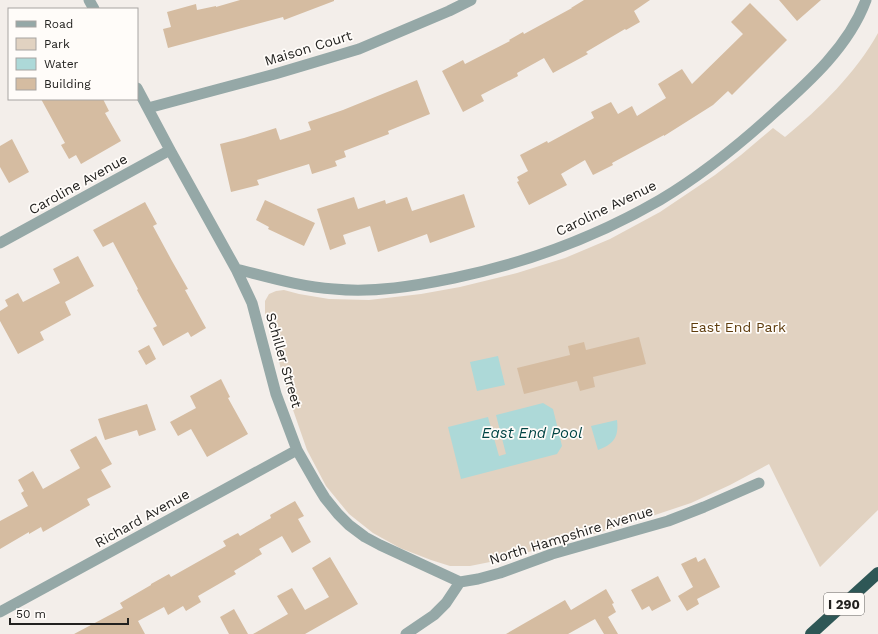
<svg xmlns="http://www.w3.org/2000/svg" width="878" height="634" font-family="'Work Sans',sans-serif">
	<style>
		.green { fill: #e1d2c1 }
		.water { fill: #add9d8 }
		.building { fill: #d5bca1 }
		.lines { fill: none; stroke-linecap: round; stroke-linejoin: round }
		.minor { stroke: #95a8a7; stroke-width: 11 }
		.motorway { stroke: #2e5756; stroke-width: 12 }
		.labels { text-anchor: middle; stroke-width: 3.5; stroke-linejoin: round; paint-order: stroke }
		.shield { fill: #fffcf9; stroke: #646360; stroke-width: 1 }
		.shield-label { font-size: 13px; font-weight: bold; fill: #22211f }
		.street-label { font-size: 14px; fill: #22211f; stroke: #fffcf9 }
		.park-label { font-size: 14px; fill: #5e3c0d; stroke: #fffcf9 }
		.water-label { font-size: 15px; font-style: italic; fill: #044; stroke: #fffcf9 }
	</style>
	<rect width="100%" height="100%" fill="#f3eeea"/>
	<path class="green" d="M878,33V510L820,567L769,464L730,485L691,503L643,519L588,536L495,561L470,566H450L431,560L400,548L373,533L349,514L326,486L307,450L292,407L265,313V301L269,294L276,291L284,290L299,294L329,299L369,300L421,294L460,287L517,273L565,258L610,239L660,212L715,175L741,155L773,128L785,137C820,108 856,73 878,33Z"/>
	<path class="water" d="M498,356L505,385L477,391L470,362Z
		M543,403L553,409L562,446L557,454L461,479L448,427L488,417L499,456L506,454L496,415Z
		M617,420C619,437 614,444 598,450L591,426Z"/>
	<path class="building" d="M240,0H334V1L284,20L283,17L168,48L163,29L171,27L167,12L196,4L197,10L216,6V7Z
		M584,0H650L634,11L640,22L626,30L625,29L586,52L588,54L553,73L544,58L517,73L518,76L481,95L484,101L463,112L442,71L463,60L465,64L510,41L509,40L523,32L524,34L572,8H571Z
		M779,0H821L797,21Z
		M750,3L787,40L732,95L728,91L713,105L664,136V135L612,163L613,165L593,175L585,160L561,174L567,185L529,205L517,182L519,181L517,177L528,171L520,155L547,141L548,143L594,118L591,112L611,102L618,114L632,106L637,116L666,98L658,84L682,69L692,84L743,34L731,22Z
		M417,80L430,114L388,131L389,134L344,151L346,157L335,161L337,166L312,174L309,164L257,180L259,185L231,192L220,144L244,138L276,128L280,140L311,130L308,122L343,110Z
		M41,99H103L109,111L105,113L121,141L81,164L76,155L69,159L61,145L65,143Z
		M12,139L29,172L9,183L0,167V146Z
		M464,194L475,227L430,243L427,234L378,252L370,226L343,235L346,244L330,250L317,209L354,197L358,209L385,200L386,204L407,197L412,211Z
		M265,200L315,223L304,246L268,229L269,227L256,220Z
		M145,202L157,224L153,226L172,261L188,289L185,290L206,328L191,337L188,332L163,346L153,328L157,326L137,290L138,289L113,242L103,247L93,230Z
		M78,256L94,286L65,302L71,315L40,332L44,340L18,354L0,321V311L8,306L5,300L18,293L23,302L60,283L53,269Z
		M639,337L646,364L593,377L595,387L580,391L577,381L524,394L517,368L570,355L568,346L584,342L586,350Z
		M149,345L156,359L146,365L138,351Z
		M221,379L230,397L228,398L248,434L207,457L191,429L178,436L170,422L196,408L190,396Z
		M147,404L156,430L139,436L137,430L105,440L98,419Z
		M96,436L112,464L101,470L111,487L87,499L90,505L43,532L41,527L29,534V532L0,549V521L28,506L21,493L24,491L18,480L33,471L43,489L80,468L70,450Z
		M295,501L304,516L298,519L311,542L292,553L282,536L259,549L262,554L234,571L236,574L198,596L201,602L186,611L183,606L168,615L164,607L138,621L145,634H74L123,608L120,603L151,585V584L169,574L171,577L226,546L223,541L238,533L240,536L271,518L270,515Z
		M330,557L358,604L305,634H253L288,614L277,596L292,588L305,610L329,597L312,568Z
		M696,557L698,562L705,558L720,587L697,599L699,604L687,611L678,596L693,587L681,564Z
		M658,576L671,601L652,611L649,606L642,610L631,590Z
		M606,589L614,603L612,604L616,612L608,617L618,634H604L595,619L568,634H506L565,600L571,610Z
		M234,609L248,634H229L220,617Z"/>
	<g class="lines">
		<path class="minor" d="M89,0L94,9
			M137,88L170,150L236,269L252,303L276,394L297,450L317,485L325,498L338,514L349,525L365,537L380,545L460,582
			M148,108L275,74L359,49L449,11L471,0
			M0,243L170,150
			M236,269C268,277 301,287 334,289C374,293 415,286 454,278C526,263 596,237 660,200C700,176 739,145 774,113C810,81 849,46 866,0
			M0,612L297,450
			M406,634L434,615L446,603L460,582L478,579L500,573L552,554L668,521L704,507L759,483"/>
		<path class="motorway" d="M811,634L878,573"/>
	</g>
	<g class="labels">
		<rect class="shield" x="824" y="593" width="40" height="22" rx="3"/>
		<g class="shield-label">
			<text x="844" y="609">I 290</text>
		</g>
		<g class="street-label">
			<text transform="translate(308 48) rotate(-17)" y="5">Maison Court</text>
			<text transform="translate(78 184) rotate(-29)" y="5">Caroline Avenue</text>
			<text transform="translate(606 208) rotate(-26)" y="5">Caroline Avenue</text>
			<text transform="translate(284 360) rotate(74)" y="5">Schiller Street</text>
			<text transform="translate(142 518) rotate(-29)" y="5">Richard Avenue</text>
			<text transform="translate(571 535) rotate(-17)" y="5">North Hampshire Avenue</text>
		</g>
		<g class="park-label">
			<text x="738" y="332">East End Park</text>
		</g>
		<g class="water-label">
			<text x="532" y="438">East End Pool</text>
		</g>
	</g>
	<rect x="8" y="8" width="130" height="92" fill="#fffcf9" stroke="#a7a4a2"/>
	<rect x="16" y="21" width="20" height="6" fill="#95a8a7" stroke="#a7a4a2"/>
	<text x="44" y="28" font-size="12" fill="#22211f">Road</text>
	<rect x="16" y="38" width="20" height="12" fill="#e1d2c1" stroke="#a7a4a2"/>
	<text x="44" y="48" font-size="12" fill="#22211f">Park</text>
	<rect x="16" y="58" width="20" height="12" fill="#add9d8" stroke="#a7a4a2"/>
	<text x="44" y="68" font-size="12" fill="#22211f">Water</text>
	<rect x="16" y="78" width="20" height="12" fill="#d5bca1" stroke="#a7a4a2"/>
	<text x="44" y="88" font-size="12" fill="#22211f">Building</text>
	<path d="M10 618v6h118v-6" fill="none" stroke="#22211f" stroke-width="2"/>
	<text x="16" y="618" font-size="12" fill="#22211f" stroke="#fffcf9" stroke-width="3" paint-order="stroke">50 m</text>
</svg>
